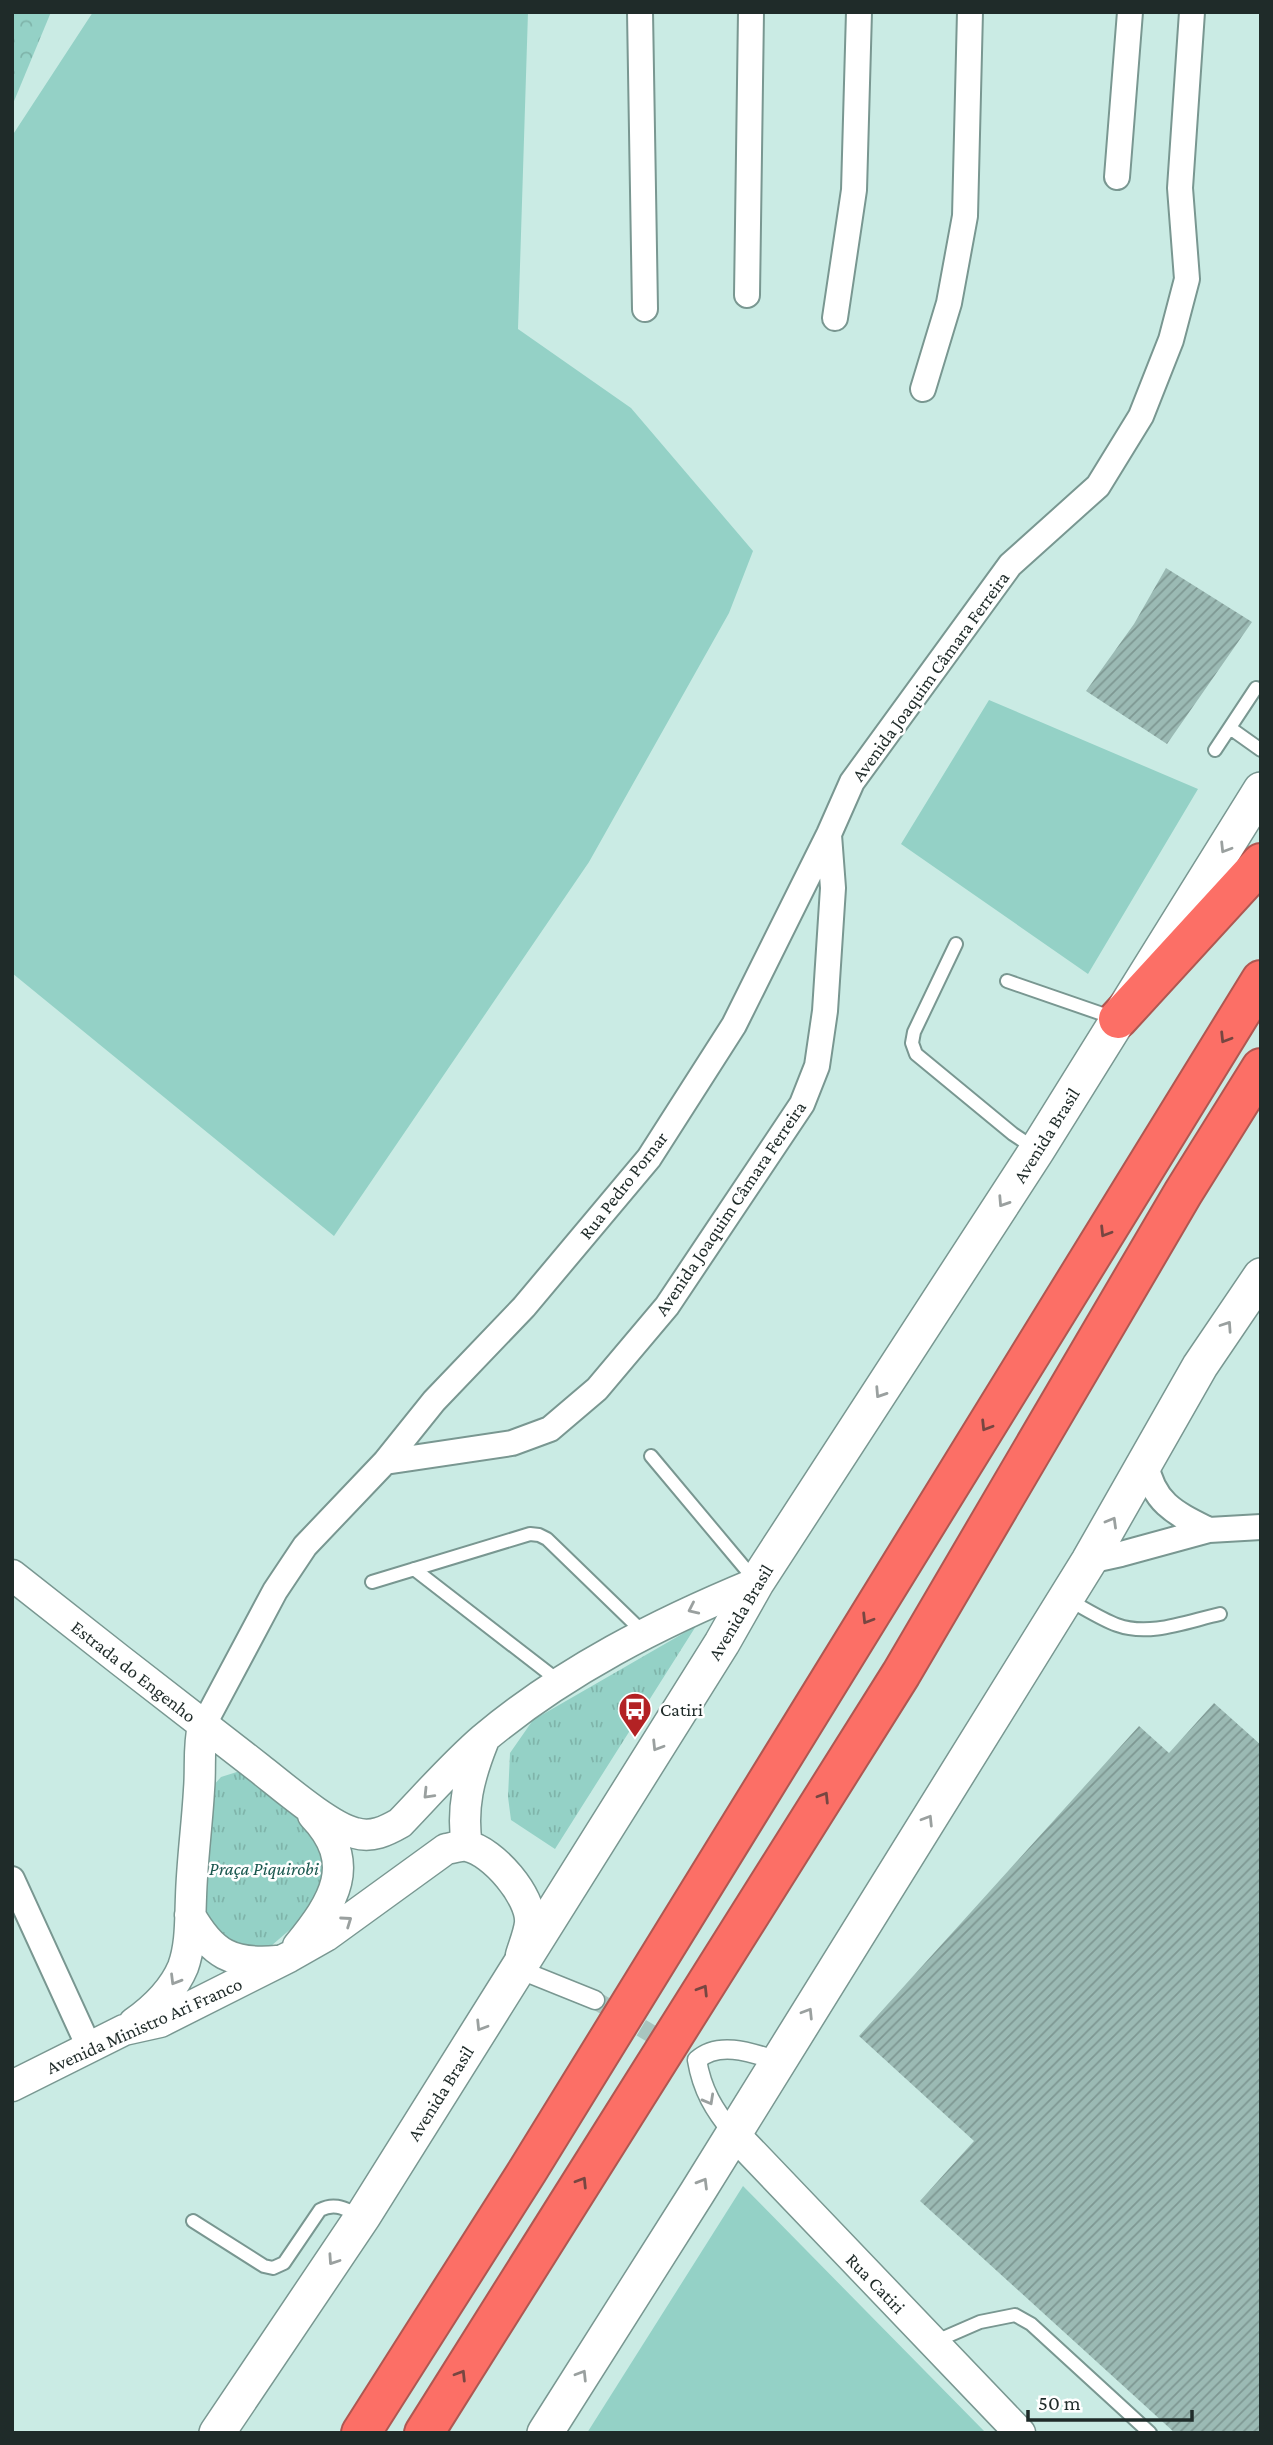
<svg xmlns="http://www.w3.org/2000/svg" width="1273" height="2445" font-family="'Crimson Pro',serif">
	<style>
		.grass { fill: #94d1c6 }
		.forest { fill: url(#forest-crowns) }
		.park { fill: url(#park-tufts) }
		.building { fill: url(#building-hatch) }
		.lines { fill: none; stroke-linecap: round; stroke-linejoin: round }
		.pedestrian-tunnel { stroke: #a8c5bf; stroke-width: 18; stroke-dasharray: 18 9; stroke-linecap: butt }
		.service-casing { stroke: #799791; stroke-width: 16 }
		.pedestrian-casing { stroke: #799791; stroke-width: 21 }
		.minor-casing { stroke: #799791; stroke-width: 28 }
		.tertiary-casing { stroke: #799791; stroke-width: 33 }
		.secondary-casing { stroke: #799791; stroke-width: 38 }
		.motorway-casing { stroke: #af5751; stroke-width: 42 }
		.service { stroke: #fff; stroke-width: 12 }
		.pedestrian { stroke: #fff; stroke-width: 18 }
		.minor { stroke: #fff; stroke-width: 24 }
		.tertiary { stroke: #fff; stroke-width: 30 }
		.secondary { stroke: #fff; stroke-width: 35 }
		.motorway { stroke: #fc6f66; stroke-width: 38 }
		.oneway { stroke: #9aa09f }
		.oneway2 { stroke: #774641 }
		.labels { text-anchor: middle; stroke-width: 5; stroke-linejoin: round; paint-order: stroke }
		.street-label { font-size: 19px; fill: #1f2b29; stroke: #fff }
		.poi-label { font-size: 19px; fill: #1f2b29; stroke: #fff; text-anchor: start }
		.park-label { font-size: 19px; font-style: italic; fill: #1b584f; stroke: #fff }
	</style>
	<defs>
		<pattern id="forest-crowns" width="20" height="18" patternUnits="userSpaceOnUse" patternTransform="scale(1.75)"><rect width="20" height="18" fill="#94d1c6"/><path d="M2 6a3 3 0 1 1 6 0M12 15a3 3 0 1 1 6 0" fill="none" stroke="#7fb4aa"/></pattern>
		<pattern id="park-tufts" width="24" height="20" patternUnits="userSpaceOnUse" patternTransform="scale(1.75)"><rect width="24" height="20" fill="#94d1c6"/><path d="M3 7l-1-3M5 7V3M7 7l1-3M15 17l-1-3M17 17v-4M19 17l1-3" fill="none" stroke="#7fb4aa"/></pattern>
		<pattern id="building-hatch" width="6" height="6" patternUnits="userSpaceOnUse" patternTransform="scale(1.75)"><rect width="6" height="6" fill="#9bbab4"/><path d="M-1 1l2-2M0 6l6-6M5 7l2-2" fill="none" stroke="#7e9792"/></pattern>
	</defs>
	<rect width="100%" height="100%" fill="#caebe4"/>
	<path class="grass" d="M93,12H528L518,329L631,408L753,551L729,613L589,862L334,1236L12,973V136Z
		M989,700L1198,789L1088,974L901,844Z
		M743,2186L986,2433H587Z"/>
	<path class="forest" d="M12,12H51L12,106Z"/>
	<path class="park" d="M696,1626L555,1849L511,1820L508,1797L510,1753L533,1720Z
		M240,1771L317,1829L329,1851L315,1908L271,1946L262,1950H238L203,1917L212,1787L221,1777Z"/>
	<path class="building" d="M1166,568L1252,622L1167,744L1086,691L1134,624Z
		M1214,1703L1261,1745V2433H1175L920,2201L974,2141L859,2036L1139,1726L1169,1753Z"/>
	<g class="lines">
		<path class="pedestrian-tunnel" d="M595,2000L685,2054"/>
		<defs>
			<path id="service" d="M1230,728L1261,750
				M1215,750L1256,688
				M956,944L914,1032L912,1043L916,1054L1013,1134L1034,1148
				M1007,981L1114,1018
				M651,1456L754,1579
				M414,1569L560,1682
				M372,1582L530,1534L539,1535L547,1539L644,1633
				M1069,1600C1084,1608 1101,1619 1117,1625C1150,1637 1188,1621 1220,1614
				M193,2221L264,2266L273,2268L284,2263L320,2210C335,2202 345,2209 359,2215
				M934,2342L980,2322L1015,2315L1031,2324L1150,2433"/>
			<path id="pedestrian" d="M518,1969L595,2000
				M697,2060C719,2040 753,2053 778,2061
				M697,2060C702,2090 714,2110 733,2133"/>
			<path id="minor" d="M640,12L645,309
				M1117,177L1130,12
				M747,295L751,12
				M835,318L854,190L859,12
				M923,389L949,303L965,216L970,12
				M385,1462L512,1443L550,1429L597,1389L667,1306L802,1104L817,1066L825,1011L833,888L829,835
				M1146,1463C1153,1503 1175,1513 1209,1530
				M1089,1561L1121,1554L1209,1530L1261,1527
				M203,1726L275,1591L305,1546L385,1462L434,1401L524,1307L649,1158L734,1025L829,834L852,782L1010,565L1098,486L1141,416L1171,340L1187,279L1180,188L1192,12
				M12,1879L89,2047"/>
			<path id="tertiary" d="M12,1575C94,1640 176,1704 259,1768C281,1785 329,1827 355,1833C372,1838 386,1831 400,1823C427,1795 453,1765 483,1739C564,1671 659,1623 756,1583
				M467,1846C461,1808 469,1777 483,1742
				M190,1915C212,1954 232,1965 277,1961
				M298,1946C334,1902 359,1863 313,1815
				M134,2023C155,2008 173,1991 183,1967C191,1945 190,1920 191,1897C192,1861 197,1826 199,1790C201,1768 198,1747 203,1726
				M12,2086L124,2030L160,2022L289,1957L326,1936L446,1849C452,1848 461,1845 467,1846C493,1851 532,1897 530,1923C529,1933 524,1945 521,1955
				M733,2133L1020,2433"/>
			<path id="secondary" d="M217,2433L363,2216L722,1643L756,1583L1037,1150L1261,790
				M545,2433L697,2193L1089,1561L1200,1366L1261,1276"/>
			<path id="motorway" d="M1118,1019L1261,863
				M361,2433L528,2170L1261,980
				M424,2433L901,1674L1183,1193L1261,1068"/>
		</defs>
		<use href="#service" class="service-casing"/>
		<use href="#pedestrian" class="pedestrian-casing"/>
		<use href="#minor" class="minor-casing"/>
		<use href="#tertiary" class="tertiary-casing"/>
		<use href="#secondary" class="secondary-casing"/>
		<use href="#motorway" class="motorway-casing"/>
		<use href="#service" class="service"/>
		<use href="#pedestrian" class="pedestrian"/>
		<use href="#minor" class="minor"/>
		<use href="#tertiary" class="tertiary"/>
		<use href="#secondary" class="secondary"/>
		<use href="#motorway" class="motorway"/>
	</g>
	<defs><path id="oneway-chevron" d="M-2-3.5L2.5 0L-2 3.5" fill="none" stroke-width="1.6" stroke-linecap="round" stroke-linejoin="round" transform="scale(1.75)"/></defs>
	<g class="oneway">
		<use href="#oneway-chevron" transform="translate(1225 848) rotate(122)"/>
		<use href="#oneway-chevron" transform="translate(1003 1202) rotate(123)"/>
		<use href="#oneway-chevron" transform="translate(1227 1326) rotate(-56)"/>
		<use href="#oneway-chevron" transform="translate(880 1393) rotate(123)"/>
		<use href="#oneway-chevron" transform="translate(1112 1522) rotate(-60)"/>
		<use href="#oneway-chevron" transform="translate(693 1609) rotate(155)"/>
		<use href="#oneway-chevron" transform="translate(657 1746) rotate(122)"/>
		<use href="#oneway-chevron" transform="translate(428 1794) rotate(134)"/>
		<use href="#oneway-chevron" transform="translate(928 1820) rotate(-58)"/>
		<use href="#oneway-chevron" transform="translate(347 1921) rotate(-35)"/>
		<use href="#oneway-chevron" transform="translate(175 1980) rotate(121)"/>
		<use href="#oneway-chevron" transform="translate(808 2013) rotate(-58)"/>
		<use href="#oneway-chevron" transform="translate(481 2026) rotate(122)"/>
		<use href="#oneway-chevron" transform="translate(709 2100) rotate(61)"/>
		<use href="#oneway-chevron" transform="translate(703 2183) rotate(-59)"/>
		<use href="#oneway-chevron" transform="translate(333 2260) rotate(124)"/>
		<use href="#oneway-chevron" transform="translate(582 2375) rotate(-58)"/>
	</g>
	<g class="oneway2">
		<use href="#oneway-chevron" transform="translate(1225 1038) rotate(122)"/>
		<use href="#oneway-chevron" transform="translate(1105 1232) rotate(122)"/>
		<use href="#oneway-chevron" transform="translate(986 1426) rotate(122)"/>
		<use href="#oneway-chevron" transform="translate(867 1619) rotate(122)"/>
		<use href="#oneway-chevron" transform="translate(824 1797) rotate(-58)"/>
		<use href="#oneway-chevron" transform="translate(703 1990) rotate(-58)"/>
		<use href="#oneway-chevron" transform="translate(582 2182) rotate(-58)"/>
		<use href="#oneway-chevron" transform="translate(461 2375) rotate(-58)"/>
	</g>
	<defs>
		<symbol id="bus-pin" viewBox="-11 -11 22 30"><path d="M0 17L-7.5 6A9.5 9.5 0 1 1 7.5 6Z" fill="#b32224" stroke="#fff"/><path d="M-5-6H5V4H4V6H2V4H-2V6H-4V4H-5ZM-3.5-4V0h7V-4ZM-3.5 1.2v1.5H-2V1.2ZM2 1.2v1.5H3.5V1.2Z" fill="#fff"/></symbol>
	</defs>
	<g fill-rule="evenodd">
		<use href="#bus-pin" x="616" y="1690" width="38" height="52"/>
	</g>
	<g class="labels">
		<g class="street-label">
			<text transform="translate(930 676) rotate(-54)" y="7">Avenida Joaquim Câmara Ferreira</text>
			<text transform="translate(1046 1135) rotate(-58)" y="7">Avenida Brasil</text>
			<text transform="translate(623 1185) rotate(-52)" y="7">Rua Pedro Pornar</text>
			<text transform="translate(730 1208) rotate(-56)" y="7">Avenida Joaquim Câmara Ferreira</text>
			<text transform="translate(740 1612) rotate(-59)" y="7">Avenida Brasil</text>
			<text transform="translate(134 1671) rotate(38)" y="7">Estrada do Engenho</text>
			<text transform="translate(144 2025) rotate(-24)" y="7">Avenida Ministro Ari Franco</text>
			<text transform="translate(440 2093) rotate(-58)" y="7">Avenida Brasil</text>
			<text transform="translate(876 2283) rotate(46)" y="7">Rua Catiri</text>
		</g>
		<g class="poi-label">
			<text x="660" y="1716">Catiri</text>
		</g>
		<g class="park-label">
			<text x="264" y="1875">Praça Piquirobi</text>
		</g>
	</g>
	<rect width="1273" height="2445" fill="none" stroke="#1f2b29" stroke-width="28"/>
	<path d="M1028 2410v10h164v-10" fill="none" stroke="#1f2b29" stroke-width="3.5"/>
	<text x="1038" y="2410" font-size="21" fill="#1f2b29" stroke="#ffffff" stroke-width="5" paint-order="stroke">50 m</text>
</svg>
